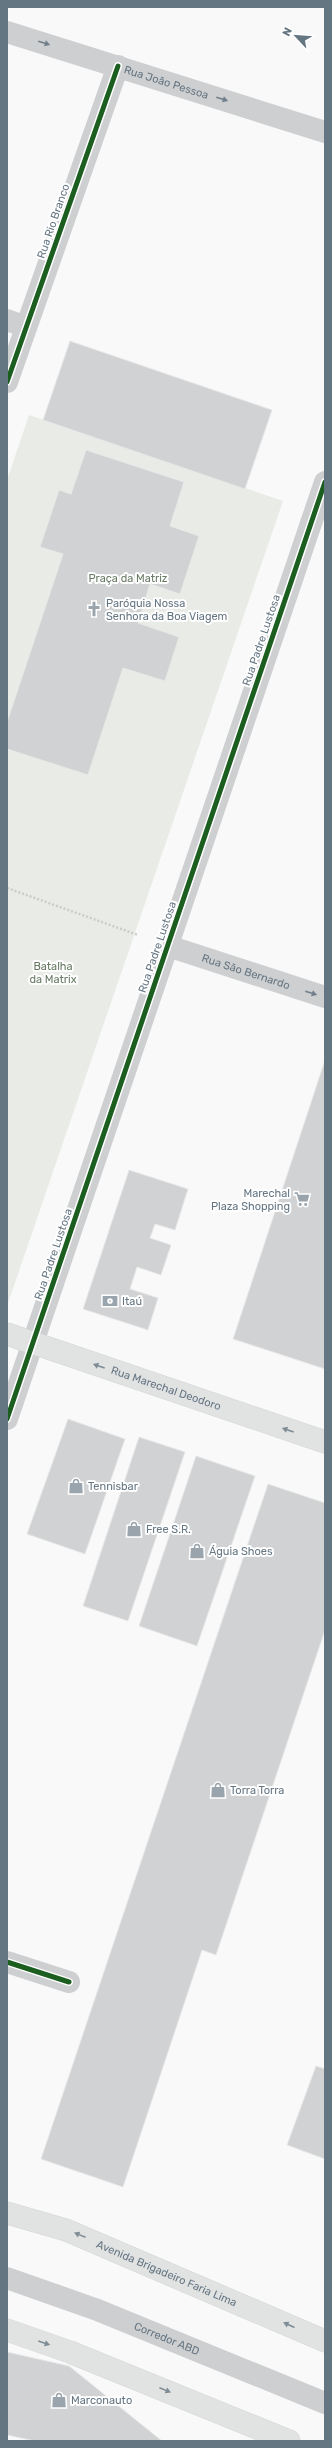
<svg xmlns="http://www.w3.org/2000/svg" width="332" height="2448" font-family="Rubik,sans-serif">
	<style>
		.green { fill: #e8ebe6 }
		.building { fill: #d0d2d3; stroke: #e8e8e8 }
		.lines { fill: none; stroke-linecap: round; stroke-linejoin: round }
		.major-casing { stroke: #d5d6d7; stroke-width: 23 }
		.path { stroke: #cbcccd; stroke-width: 2.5; stroke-dasharray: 2 2; stroke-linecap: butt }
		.minor { stroke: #cecfd0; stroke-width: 22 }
		.major { stroke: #e1e2e2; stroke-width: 22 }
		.cycleway-casing { stroke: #fff; stroke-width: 8 }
		.cycleway { stroke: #1b5e20; stroke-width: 5 }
		.oneway { fill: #707f8b }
		.oneway2 { fill: #7e8c96 }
		.labels { text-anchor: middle; stroke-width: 4; stroke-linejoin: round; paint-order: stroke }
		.street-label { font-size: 11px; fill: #657683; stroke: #fff }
		.park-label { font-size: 11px; fill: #687a64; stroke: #fff }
		.poi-label { font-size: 11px; fill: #657683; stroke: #fff; text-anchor: start }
	</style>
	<rect width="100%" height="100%" fill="#f9f9f9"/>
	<path class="green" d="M29,415L283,501L7,1306V480Z"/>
	<path class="building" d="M70,341L272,410L245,489L43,420Z
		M86,450L184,482L170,526L199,536L180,594L150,584L138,623L179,637L165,681L123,668L88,775L7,749V722L63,554L40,547L59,490L71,494Z
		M325,1060V1369L233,1339Z
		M129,1170L188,1189L175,1230L155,1224L150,1238L171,1245L161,1275L137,1267L130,1289L158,1298L148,1330L83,1309Z
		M68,1419L125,1439L85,1554L27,1534Z
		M139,1437L185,1452L128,1621L83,1606Z
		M196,1456L255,1476L197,1646L139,1626Z
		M268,1484L325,1503V1630L216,1955L202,1950L123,2187L41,2159Z
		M316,2066L325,2069V2159L287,2145Z
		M7,2352L69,2366L162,2441H35L7,2435Z"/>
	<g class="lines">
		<defs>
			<g id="major">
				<path id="s4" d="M7,1334L325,1442"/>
				<path id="s5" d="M7,2213L66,2230L325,2341"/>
				<path d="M7,2330L70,2352L289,2441"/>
			</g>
		</defs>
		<use href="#major" class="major-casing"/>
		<path class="path" d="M7,888L138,935"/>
		<g class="minor">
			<path id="s1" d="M7,32L325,132"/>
			<path d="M7,320L26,327"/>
			<path d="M7,382L118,66"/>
			<path id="s2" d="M168,946L325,997"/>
			<path d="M7,1419L325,482"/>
			<path d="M7,1962L69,1982"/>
			<path id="s3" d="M7,2278L95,2309L325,2403"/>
		</g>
		<use href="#major" class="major"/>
		<defs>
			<path id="cycleway" d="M7,382L118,66
				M7,1419L325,482
				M7,1962L69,1982"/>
		</defs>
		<use href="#cycleway" class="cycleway-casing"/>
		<use href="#cycleway" class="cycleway"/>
	</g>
	<defs><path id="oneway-solid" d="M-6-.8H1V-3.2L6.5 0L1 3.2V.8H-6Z"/></defs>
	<g class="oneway">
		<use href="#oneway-solid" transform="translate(44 43) rotate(17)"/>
		<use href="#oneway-solid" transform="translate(222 99) rotate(18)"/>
		<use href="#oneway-solid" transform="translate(311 993) rotate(18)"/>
	</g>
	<g class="oneway2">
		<use href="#oneway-solid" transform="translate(99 1366) rotate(-161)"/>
		<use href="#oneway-solid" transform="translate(288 1430) rotate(-161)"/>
		<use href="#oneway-solid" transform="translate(80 2235) rotate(-158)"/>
		<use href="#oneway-solid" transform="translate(289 2325) rotate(-156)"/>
		<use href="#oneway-solid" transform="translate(44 2343) rotate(19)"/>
		<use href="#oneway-solid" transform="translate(165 2390) rotate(22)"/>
	</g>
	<defs>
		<symbol id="church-bare" viewBox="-9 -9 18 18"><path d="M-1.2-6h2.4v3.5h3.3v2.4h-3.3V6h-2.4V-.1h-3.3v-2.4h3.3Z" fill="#99a4ac" stroke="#fff" stroke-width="2.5" paint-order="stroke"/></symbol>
		<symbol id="supermarket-bare" viewBox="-9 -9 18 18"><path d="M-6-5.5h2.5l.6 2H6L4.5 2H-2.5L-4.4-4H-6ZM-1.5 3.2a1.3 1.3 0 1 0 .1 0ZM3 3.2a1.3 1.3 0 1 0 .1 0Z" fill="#99a4ac" stroke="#fff" stroke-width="2.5" paint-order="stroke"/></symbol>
		<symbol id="bank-bare" viewBox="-9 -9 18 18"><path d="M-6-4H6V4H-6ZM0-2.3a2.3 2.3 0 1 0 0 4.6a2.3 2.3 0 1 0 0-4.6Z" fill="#99a4ac" stroke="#fff" stroke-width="2.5" paint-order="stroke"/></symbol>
		<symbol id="shop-bare" viewBox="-9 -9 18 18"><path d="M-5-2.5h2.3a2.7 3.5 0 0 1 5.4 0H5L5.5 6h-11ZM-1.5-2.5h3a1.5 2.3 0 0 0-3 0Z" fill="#99a4ac" stroke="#fff" stroke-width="2.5" paint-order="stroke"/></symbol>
	</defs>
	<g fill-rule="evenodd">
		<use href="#church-bare" x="83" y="598" width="22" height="22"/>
		<use href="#supermarket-bare" x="291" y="1188" width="22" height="22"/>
		<use href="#bank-bare" x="99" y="1290" width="22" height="22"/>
		<use href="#shop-bare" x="65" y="1475" width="22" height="22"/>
		<use href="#shop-bare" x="123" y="1518" width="22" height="22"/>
		<use href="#shop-bare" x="186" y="1540" width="22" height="22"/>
		<use href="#shop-bare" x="207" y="1779" width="22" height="22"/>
		<use href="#shop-bare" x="48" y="2389" width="22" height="22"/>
	</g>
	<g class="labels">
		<g class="street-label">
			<text dy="4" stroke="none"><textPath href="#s1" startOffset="167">Rua João Pessoa</textPath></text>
			<text transform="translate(53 221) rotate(-71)" y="4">Rua Rio Branco</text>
			<text transform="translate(261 640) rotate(-71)" y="4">Rua Padre Lustosa</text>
			<text transform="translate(157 947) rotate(-71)" y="4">Rua Padre Lustosa</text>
			<text dy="4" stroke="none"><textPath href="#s2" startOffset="82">Rua São Bernardo</textPath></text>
			<text transform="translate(53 1254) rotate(-71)" y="4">Rua Padre Lustosa</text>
			<text dy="4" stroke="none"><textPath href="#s4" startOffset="168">Rua Marechal Deodoro</textPath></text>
			<text dy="4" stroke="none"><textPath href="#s5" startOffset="171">Avenida Brigadeiro Faria Lima</textPath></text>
			<text dy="4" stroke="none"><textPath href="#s3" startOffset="171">Corredor ABD</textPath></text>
		</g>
		<g class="park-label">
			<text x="128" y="582">Praça da Matriz</text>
			<text x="53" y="970">Batalha<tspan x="53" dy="13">da Matrix</tspan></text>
		</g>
		<g class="poi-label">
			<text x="106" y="607">Paróquia Nossa<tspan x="106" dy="13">Senhora da Boa Viagem</tspan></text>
			<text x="290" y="1197" text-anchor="end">Marechal<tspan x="290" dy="13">Plaza Shopping</tspan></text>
			<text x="122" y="1305">Itaú</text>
			<text x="88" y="1490">Tennisbar</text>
			<text x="146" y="1533">Free S.R.</text>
			<text x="209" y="1555">Águia Shoes</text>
			<text x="230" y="1794">Torra Torra</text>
			<text x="71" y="2404">Marconauto</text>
		</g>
	</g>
	<rect width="332" height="2448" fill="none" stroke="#657683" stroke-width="16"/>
	<g transform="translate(296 36) rotate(296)" stroke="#ffffff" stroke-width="3" paint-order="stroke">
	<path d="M0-3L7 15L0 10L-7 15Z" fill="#657683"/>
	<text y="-6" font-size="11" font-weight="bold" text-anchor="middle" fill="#657683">N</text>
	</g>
</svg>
